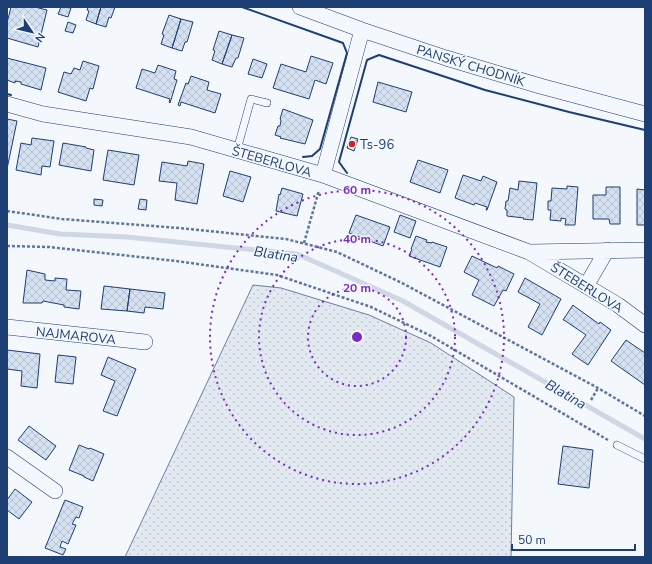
<svg xmlns="http://www.w3.org/2000/svg" width="652" height="564" font-family="'Nunito Sans',sans-serif">
	<style>
		.grass { fill: url(#grass-dots); stroke: #687fa3 }
		.lines { fill: none; stroke-linecap: round; stroke-linejoin: round }
		.stream { stroke: #cfd7e4; stroke-width: 5 }
		.building { fill: url(#building-cross-hatch); stroke: #1d3f73 }
		.service-casing { stroke: #1d3f73; stroke-width: 8 }
		.minor-casing { stroke: #1d3f73; stroke-width: 16 }
		.path { stroke: #5e769c; stroke-width: 2.5; stroke-dasharray: 3 2; stroke-linecap: butt }
		.service { stroke: #f4f7fb; stroke-width: 7 }
		.minor { stroke: #f4f7fb; stroke-width: 15 }
		.wall { stroke: #1d3f73; stroke-width: 2 }
		.ring { fill: none; stroke: #7b2cbf; stroke-width: 2; stroke-dasharray: 2 4 }
		.poi-dot { fill: #c62828; stroke: #f4f7fb; stroke-width: 1.5 }
		.labels { text-anchor: middle; stroke-width: 3; stroke-linejoin: round; paint-order: stroke }
		.street-label { font-size: 13px; fill: #1d3f73; stroke: #f4f7fb }
		.poi-label { font-size: 13px; fill: #1d3f73; stroke: #f4f7fb; text-anchor: start }
		.water-label { font-size: 14px; font-style: italic; fill: #1d3f73; stroke: #f4f7fb }
		.centre { fill: #7b2cbf; stroke: #f4f7fb; stroke-width: 2 }
		.ring-label { font-size: 12px; text-anchor: middle; font-weight: bold; fill: #7b2cbf; stroke: #f4f7fb; stroke-width: 3; stroke-linejoin: round; paint-order: stroke }
	</style>
	<defs>
		<pattern id="grass-dots" width="8" height="8" patternUnits="userSpaceOnUse"><rect width="8" height="8" fill="#e3e9f0"/><path d="M2 2h.1M6 6h.1" fill="none" stroke="#c2c9d1" stroke-width="1.8" stroke-linecap="round"/></pattern>
		<pattern id="building-cross-hatch" width="8" height="8" patternUnits="userSpaceOnUse"><rect width="8" height="8" fill="#d5e0f0"/><path d="M0 0l8 8M0 8l8-8" fill="none" stroke="#b6c1d1"/></pattern>
	</defs>
	<rect width="100%" height="100%" fill="#f4f7fb"/>
	<path class="grass" d="M253,285L281,288L369,315L431,343L514,397L511,557H125Z"/>
	<g class="lines">
		<path class="stream" d="M7,225L60,234L127,237L297,254L403,301L645,439"/>
	</g>
	<path class="building" d="M11,7H35L47,10L38,47L7,38V23Z
		M61,7L71,8L68,17L58,14Z
		M88,7H101L96,24L86,20L89,11L87,10Z
		M101,7H115L111,18L109,17L106,27L96,24Z
		M169,15L181,19L172,48L161,44L164,35L162,34Z
		M181,19L193,22L187,42H185L182,51L172,48Z
		M68,22L76,25L73,33L65,31Z
		M219,31L232,35L222,64L212,60L215,51L213,50Z
		M232,35L244,38L238,58H236L232,67L222,64Z
		M311,56L333,63L326,84L315,80L309,99L273,88L281,64L306,72Z
		M7,58L46,68L41,90L21,84V82L15,81V83L7,80Z
		M253,59L267,64L262,78L248,74Z
		M83,61L99,66L93,89L90,88L86,101L58,92L64,72L71,74L74,68L80,70Z
		M158,65L176,71L174,79L177,80L170,103L169,102L170,99L136,88L142,69L155,73Z
		M191,76L209,82L207,90L221,94L215,113L181,102L180,106L178,105L186,83L188,84Z
		M378,82L412,92L406,112L373,102Z
		M283,109L313,120L305,144L280,138L281,137L275,135L278,126H280L281,120L280,119Z
		M7,119L17,121L7,169Z
		M351,137L358,139L354,151L347,148Z
		M32,138L54,141L50,167L42,166L41,175L16,170L21,143L31,145Z
		M63,143L86,147V148L94,150L91,171L59,165Z
		M108,150L139,155L134,185L103,180Z
		M418,160L448,170L440,193L410,182Z
		M188,161L204,164L197,204L175,200L177,183L159,181L162,162L187,166Z
		M230,171L251,177L243,202L223,196Z
		M463,175L481,181L483,176L497,182L487,210H486L487,207L475,203L474,205L455,198Z
		M519,181L537,183L533,220L523,219L524,218L507,216V210L505,209L506,201H508L510,188L518,190Z
		M567,186L578,187L575,225H565L566,219L561,218V221L550,220L551,210H548V201H551L552,188L567,189Z
		M606,187H620V224H610L609,219H593V195H606Z
		M282,188L303,194L297,216L276,211L279,194L280,195Z
		M637,189L645,190V225H637Z
		M94,199L103,200L102,206L94,205Z
		M140,199L147,200L146,210L138,209Z
		M356,215L390,227L383,246L349,233Z
		M400,215L416,221L410,238L394,232Z
		M416,236L427,240L426,242L432,243V242L447,247L440,267L409,256L412,249H411Z
		M472,256L497,268L498,266L514,274L506,291L503,290L494,306L472,295L479,280L464,272Z
		M27,270L45,274V280L55,281V278L67,279L66,290L81,291L79,309L64,307V305L43,301L42,303H23Z
		M525,278L561,299L542,335L528,327L540,304L518,292Z
		M104,286L130,289L127,311L101,309Z
		M130,289L165,293L163,309L145,307L144,313L127,311Z
		M573,305L574,306L599,324L600,322L611,330L588,365L572,354L586,335L564,320H563Z
		M626,340L645,353V385L611,361Z
		M7,350L40,354L37,388L21,386L22,371L7,369Z
		M58,355L76,357L73,384L55,382Z
		M108,357L136,369L117,416L103,411L115,381L101,375Z
		M29,426L56,446L46,460L18,440Z
		M79,445L89,449L90,448L104,454L93,481L84,477V476L69,470Z
		M563,446L593,450L589,488L558,484Z
		M15,489L32,502L19,519L7,510V500Z
		M65,500L83,507L79,518L76,517L72,524L76,525L68,544L62,541L60,547L66,549L63,555L45,548Z"/>
	<g class="lines">
		<defs>
			<path id="service" d="M237,150L251,99L267,103
				M617,445L645,459"/>
			<path id="minor" d="M300,7L362,30L446,58L540,86L645,114
				M7,104L43,114L191,137L323,175L529,252L618,305L645,325
				M323,175L362,30
				M529,252L645,250
				M586,286L607,250
				M7,327L145,342
				M7,457L55,491"/>
		</defs>
		<use href="#service" class="service-casing"/>
		<use href="#minor" class="minor-casing"/>
		<path class="path" d="M7,211L62,219L179,228L286,239L337,252L402,283L598,388L645,416
			M304,243L319,190
			M7,246L49,247L176,261L277,275L371,307L431,336L608,440
			M591,400L598,388"/>
		<use href="#service" class="service"/>
		<use href="#minor" class="minor"/>
		<path class="wall" d="M242,7L343,43L347,53L320,149L312,156L303,157
			M7,94L11,95
			M347,173L339,162L367,60L379,55L485,90L569,112L645,130"/>
	</g>
	<g class="ring">
		<circle cx="357" cy="337" r="49"/>
		<circle cx="357" cy="337" r="98"/>
		<circle cx="357" cy="337" r="147"/>
	</g>
	<circle class="poi-dot" cx="352" cy="144" r="4"/>
	<g class="labels">
		<g class="street-label">
			<text transform="translate(471 65) rotate(17)" y="5">PANSKÝ CHODNÍK</text>
			<text transform="translate(272 161) rotate(16)" y="5">ŠTEBERLOVA</text>
			<text transform="translate(587 287) rotate(32)" y="5">ŠTEBERLOVA</text>
			<text transform="translate(76 335) rotate(6)" y="5">NAJMAROVA</text>
		</g>
		<g class="poi-label">
			<text x="360" y="149">Ts-96</text>
		</g>
		<g class="water-label">
			<text transform="translate(276 254) rotate(8)" y="5">Blatina</text>
			<text transform="translate(566 394) rotate(30)" y="5">Blatina</text>
		</g>
	</g>
	<circle cx="357" cy="337" r="6" class="centre"/>
	<g class="ring-label">
		<text x="357" y="194">60 m</text>
		<text x="357" y="243">40 m</text>
		<text x="357" y="292">20 m</text>
	</g>
	<rect width="652" height="564" fill="none" stroke="#1d3f73" stroke-width="16"/>
	<g transform="translate(32 32) rotate(125)" stroke="#f4f7fb" stroke-width="3" paint-order="stroke">
	<path d="M0-3L7 15L0 10L-7 15Z" fill="#1d3f73"/>
	<text y="-6" font-size="11" font-weight="bold" text-anchor="middle" fill="#1d3f73">N</text>
	</g>
	<path d="M512 544v6h123v-6" fill="none" stroke="#1d3f73" stroke-width="2"/>
	<text x="518" y="544" font-size="12" fill="#1d3f73" stroke="#f4f7fb" stroke-width="3" paint-order="stroke">50 m</text>
</svg>
